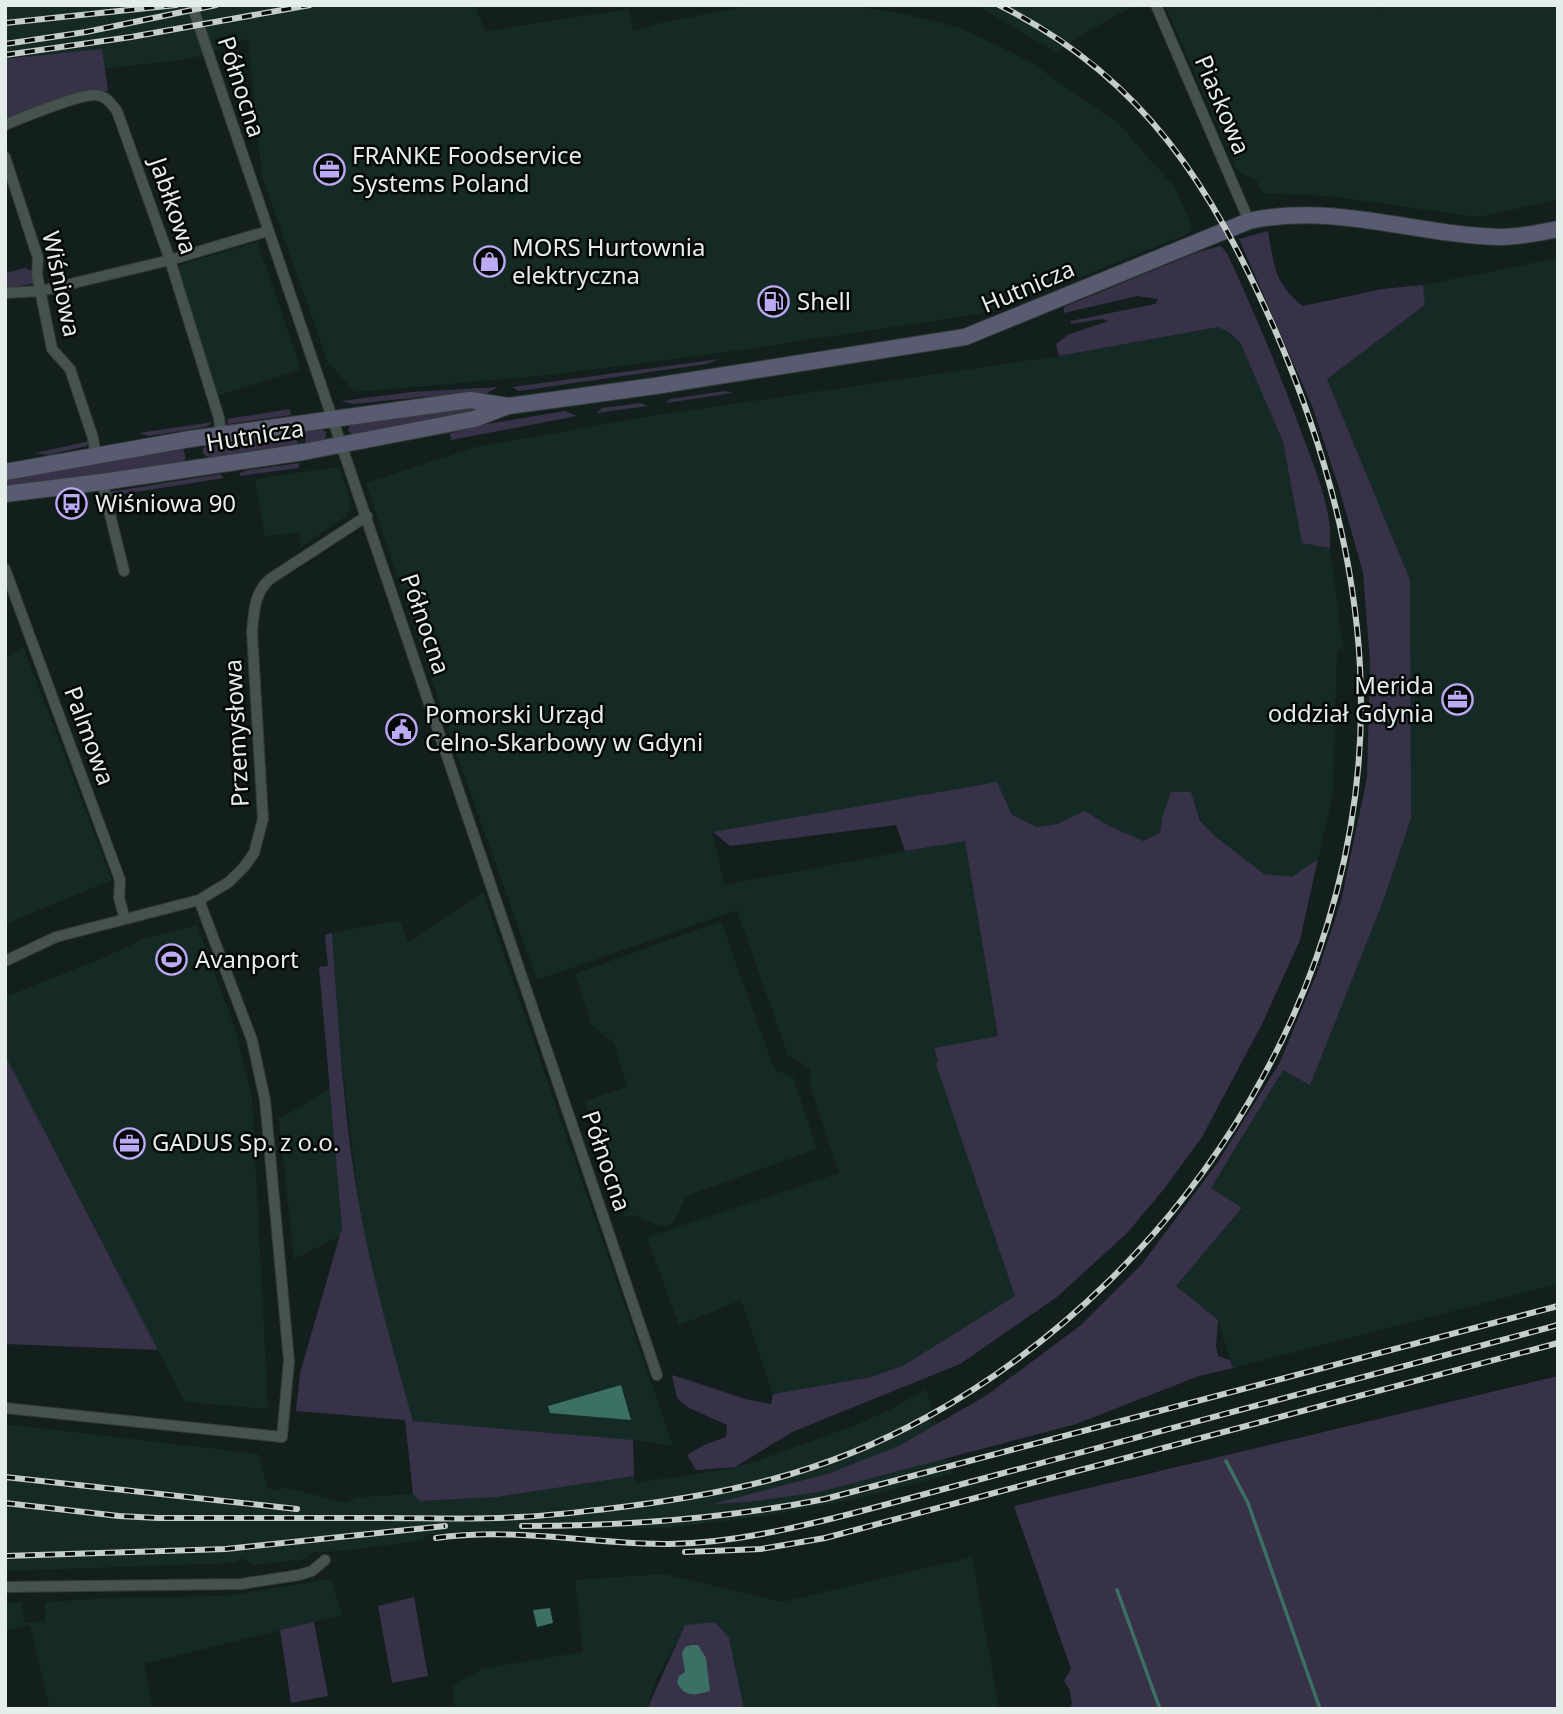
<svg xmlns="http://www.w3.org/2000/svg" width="1563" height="1714" font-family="'Noto Sans',sans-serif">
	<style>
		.built { fill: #162a25 }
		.green { fill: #383248 }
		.water { fill: #3d7064 }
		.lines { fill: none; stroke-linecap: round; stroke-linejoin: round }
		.stream { stroke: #3d7064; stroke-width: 3.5 }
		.street-casing { stroke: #333b38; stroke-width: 12 }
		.secondary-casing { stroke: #333b38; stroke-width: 18 }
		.street { stroke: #45524e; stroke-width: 10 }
		.secondary { stroke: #595b71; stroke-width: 16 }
		.rail-casing { stroke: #c5cdca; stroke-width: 6 }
		.rail { stroke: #040806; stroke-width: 3.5; stroke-dasharray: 10; stroke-linecap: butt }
		.labels { text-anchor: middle; stroke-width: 5; stroke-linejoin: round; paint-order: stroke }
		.street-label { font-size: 24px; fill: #e5edea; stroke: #040806 }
		.poi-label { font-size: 24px; fill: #e5edea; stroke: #040806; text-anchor: start }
	</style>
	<rect width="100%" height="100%" fill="#131f1c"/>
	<path class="built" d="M5,5H475L485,31L629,9L633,32L660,23L752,5H848L904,14L958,27L1015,54L1033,64L1119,124L1175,188L1190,222L1191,231L1190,233L1008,306L973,315L720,353L550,375L355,392L328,362L262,176L248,39L189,59L5,80Z
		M976,5H1135L1075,39L1057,53Z
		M1165,5H1377L1380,9L1391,5H1558V200L1477,217L1329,196L1262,193L1257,181L1237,170Z
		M257,242L301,369L217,396L176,266Z
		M1558,258V1284L1233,1368L1218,1320L1176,1286L1242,1209L1211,1188L1283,1069L1310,1085L1410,580L1327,379L1425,305L1423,285Z
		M1219,327L1229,332L1240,342L1283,442L1302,542L1330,548L1343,648L1337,650L1333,794L1318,859L1292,878L1264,874L1216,837L1201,821L1191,792L1162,818L1161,833L1143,841L1109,826L1085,811L1057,824L1037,827L1012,815L997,782L713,833L724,885L965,840L998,1036L934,1048L1015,1296L904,1365L871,1377L773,1394L741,1300L679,1325L647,1237L839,1173L809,1082L811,1069L788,1056L737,910L537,980L455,749L366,483L476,447L651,416L1059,356Z
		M337,467L340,470L351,502L350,510L346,516L301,547L299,533L265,536L255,479Z
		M23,646L112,880L5,924V658Z
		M483,892L505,958L673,1446L642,1441L413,1421L375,1289L358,1197L339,1038L332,933L400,920L408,943Z
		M721,921L774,1069L793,1077L817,1149L686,1196L674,1221L669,1226L659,1225L632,1215L625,1217L585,1101L627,1087L614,1043L592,1026L575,974Z
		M197,925L235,1029L252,1098L268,1409L185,1402L5,1055V997L108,956L143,939Z
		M330,1089L342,1228L340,1236L294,1259L279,1119Z
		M926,1389L952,1474L855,1499L763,1516L669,1528L463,1531L425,1535V1540L344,1551L313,1552L307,1559L254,1565L241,1558L235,1563L5,1571V1424L258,1454L268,1488L277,1491L285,1487L345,1503L358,1497L413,1494L421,1501L497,1497L634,1476L635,1483L721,1470L751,1463L856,1425L895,1407Z
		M972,1557L999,1709H744L729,1638L715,1622L685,1625L656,1680L646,1709H455L452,1687L481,1669L583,1652L575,1580L664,1574L782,1602Z
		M331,1579L342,1615L144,1664L153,1709H50L30,1625L5,1631V1603L21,1602L24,1623L45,1621V1602L111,1598L224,1596Z"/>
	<path class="green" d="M102,49L108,91C73,92 39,107 5,119V59Z
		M1268,231C1274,264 1274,284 1303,306L1382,289L1423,285L1425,305L1327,379L1410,580L1411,818L1382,904L1310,1085L1283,1070L1211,1188L1242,1208L1176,1286L1218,1320L1216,1346L1218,1356L1230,1360L1233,1368L1199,1376L1076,1424L819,1492L748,1502L713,1504L827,1474L899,1446L987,1395L1081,1325L1142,1264L1218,1162L1280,1062L1319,968L1341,901L1367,778L1370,662L1363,572L1339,488L1313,408L1239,239Z
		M1221,246L1228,255C1255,314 1280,373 1302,434C1315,469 1333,510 1330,548L1302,543L1283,442L1240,342L1229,332L1218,327L1059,356L1056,344L1069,334L1109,321L1102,319L1071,324V321L1155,304L1158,299L1137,296L1064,313V307L1198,252Z
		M26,268L33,272L35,278L33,284L5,288V273Z
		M720,359L706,364L519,391L512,387Z
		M498,387L487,393L420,397L353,404L341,401L412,392Z
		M725,391L733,393L666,403L670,399Z
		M641,403L648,406L596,413L602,408Z
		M498,405L500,407L353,435L348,431L350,425L355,423Z
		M290,409L291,415L228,424L227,419Z
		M565,411L577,416L451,440L450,434L469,427Z
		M213,422L206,427L149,436L139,433Z
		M320,428L326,432L325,439L306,444L304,431Z
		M296,432L298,445L210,458L203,454V449L206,445Z
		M89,441L87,446L48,455L35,453Z
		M183,449L186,458L182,462L57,481L5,486V477L64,466Z
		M300,463L298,468L240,476V473L248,470Z
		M220,474L224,478L110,496L109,492Z
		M997,782L1012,815L1037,827L1057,824L1085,811L1109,826L1143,841L1160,833L1162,818L1171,792H1191L1200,821L1216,837L1264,874L1292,877L1318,859L1300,940L1263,1022L1202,1137L1164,1189L1127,1233L1057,1297L960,1364L792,1432L735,1467L696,1470L687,1455L704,1445L726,1437L727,1425L689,1408L677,1398L672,1375L749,1400L771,1404L773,1394L871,1377L904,1365L1015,1296L936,1064L938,1060L934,1048L998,1036L965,841L905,851L896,825L730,846L713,832Z
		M332,933C338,1021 343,1111 358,1198C371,1274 392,1347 413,1421L633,1440L634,1476L497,1497L420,1501L413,1494L405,1420L296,1411L300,1373L342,1228L319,967L328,966L325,935Z
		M5,1055L158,1350L5,1344Z
		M1558,1376V1709H1069L1072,1704L1070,1691L1064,1681L1071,1669L1014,1506Z
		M414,1597L428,1676L392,1683L378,1606Z
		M314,1622L328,1696L291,1703L280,1630Z
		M715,1622L729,1638L744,1709H647L685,1625Z"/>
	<path class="water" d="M621,1385L631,1420L550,1413L548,1406Z
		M550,1608L553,1623L537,1627L533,1610Z
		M691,1645H698L706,1658L710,1691C695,1695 684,1698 677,1682L679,1676L685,1672L682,1653L685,1647Z"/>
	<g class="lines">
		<path class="stream" d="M1226,1461L1248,1503L1320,1709
			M1117,1590L1160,1709"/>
		<defs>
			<path id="street" d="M192,5L657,1375
				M1156,5L1249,221
				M5,125C21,118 80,94 95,95C105,95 111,103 117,111L170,260L219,418L221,434
				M5,157L38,258L37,275L52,349L70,369L93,438L96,456
				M5,293L41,291L170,260L268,231
				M102,482L124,571
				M5,569L120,880L119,898L125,919
				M5,961L56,937L199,900L229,882L244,867L254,853L263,819L252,632C254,612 254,593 270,579L367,516
				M5,1408L282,1437L289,1361L265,1100L252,1040L199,900
				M5,1587L241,1584L299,1575L312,1571L325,1560"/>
			<path id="secondary" d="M5,472L190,439L470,400L508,406
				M5,494L102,482L303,452L474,419L508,406L655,386L965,337L1249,221C1333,202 1416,235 1499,237C1519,237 1539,233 1558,229"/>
		</defs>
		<use href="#street" class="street-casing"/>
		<use href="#secondary" class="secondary-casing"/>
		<use href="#street" class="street"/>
		<use href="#secondary" class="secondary"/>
		<defs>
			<path id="rail" d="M5,23L176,5
				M5,44L86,32L216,5
				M5,55L131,37L310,5
				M5,1477L297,1509
				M5,1503L119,1516L158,1518C232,1518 307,1518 382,1518C428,1518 474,1520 519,1517C548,1516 577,1512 606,1509C724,1495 822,1475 927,1417C1192,1271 1376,973 1360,667C1354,550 1321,437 1275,330C1212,187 1144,77 999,5
				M522,1526C624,1526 724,1519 825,1499L1558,1306
				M436,1538C514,1527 592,1544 670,1544C732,1543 795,1528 854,1513L1558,1325
				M685,1552L761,1549L825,1538L1558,1343
				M5,1556L226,1549L445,1526"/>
		</defs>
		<use href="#rail" class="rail-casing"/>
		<use href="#rail" class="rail"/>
	</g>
	<defs>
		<symbol id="office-ring" viewBox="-11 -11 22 22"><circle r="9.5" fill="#040806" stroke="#bea9f5" stroke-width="1.5"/><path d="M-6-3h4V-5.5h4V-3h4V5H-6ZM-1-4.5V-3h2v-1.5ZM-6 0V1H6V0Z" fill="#bea9f5"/></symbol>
		<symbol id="shop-ring" viewBox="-11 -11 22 22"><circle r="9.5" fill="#040806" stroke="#bea9f5" stroke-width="1.5"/><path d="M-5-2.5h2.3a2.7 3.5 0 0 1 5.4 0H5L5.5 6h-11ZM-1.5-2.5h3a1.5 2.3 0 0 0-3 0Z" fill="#bea9f5"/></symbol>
		<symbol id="fuel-ring" viewBox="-11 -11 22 22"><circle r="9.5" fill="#040806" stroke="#bea9f5" stroke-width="1.5"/><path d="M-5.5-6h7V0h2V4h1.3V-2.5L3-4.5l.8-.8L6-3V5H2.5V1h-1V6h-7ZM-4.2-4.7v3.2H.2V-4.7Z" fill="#bea9f5"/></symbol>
		<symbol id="bus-ring" viewBox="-11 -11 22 22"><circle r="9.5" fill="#040806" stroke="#bea9f5" stroke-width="1.5"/><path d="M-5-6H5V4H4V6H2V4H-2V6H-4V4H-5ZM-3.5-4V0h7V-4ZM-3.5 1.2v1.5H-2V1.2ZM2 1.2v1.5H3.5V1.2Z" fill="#bea9f5"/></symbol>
		<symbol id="civic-ring" viewBox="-11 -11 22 22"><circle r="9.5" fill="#040806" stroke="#bea9f5" stroke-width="1.5"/><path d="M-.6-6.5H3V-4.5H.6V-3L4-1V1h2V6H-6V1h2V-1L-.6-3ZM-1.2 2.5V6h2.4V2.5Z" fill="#bea9f5"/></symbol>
		<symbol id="stadium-ring" viewBox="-11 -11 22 22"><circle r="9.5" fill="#040806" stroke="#bea9f5" stroke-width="1.5"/><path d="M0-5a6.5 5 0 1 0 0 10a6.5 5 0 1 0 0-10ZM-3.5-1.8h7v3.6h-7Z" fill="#bea9f5"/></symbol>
	</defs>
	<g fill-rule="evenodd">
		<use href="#office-ring" x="312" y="152" width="35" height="35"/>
		<use href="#shop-ring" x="472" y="244" width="35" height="35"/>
		<use href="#fuel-ring" x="756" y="284" width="35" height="35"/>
		<use href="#bus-ring" x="54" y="486" width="35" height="35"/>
		<use href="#office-ring" x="1440" y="682" width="35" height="35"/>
		<use href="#civic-ring" x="384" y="712" width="35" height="35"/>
		<use href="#stadium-ring" x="154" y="942" width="35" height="35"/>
		<use href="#office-ring" x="112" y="1126" width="35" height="35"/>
	</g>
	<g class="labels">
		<g class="street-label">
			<text transform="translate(241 87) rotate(72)" y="8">Północna</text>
			<text transform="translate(1222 105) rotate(67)" y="8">Piaskowa</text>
			<text transform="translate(173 206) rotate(71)" y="8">Jabłkowa</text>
			<text transform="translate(61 284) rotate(78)" y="8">Wiśniowa</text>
			<text transform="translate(1028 287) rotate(-23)" y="8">Hutnicza</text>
			<text transform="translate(255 436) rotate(-9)" y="8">Hutnicza</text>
			<text transform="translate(425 624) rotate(71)" y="8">Północna</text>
			<text transform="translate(237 733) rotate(-93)" y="8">Przemysłowa</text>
			<text transform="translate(89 736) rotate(70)" y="8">Palmowa</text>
			<text transform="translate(606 1161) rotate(71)" y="8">Północna</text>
		</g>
		<g class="poi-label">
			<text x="352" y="164">FRANKE Foodservice<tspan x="352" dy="28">Systems Poland</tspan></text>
			<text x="512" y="256">MORS Hurtownia<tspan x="512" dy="28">elektryczna</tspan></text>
			<text x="797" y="310">Shell</text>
			<text x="95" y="512">Wiśniowa 90</text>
			<text x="1434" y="694" text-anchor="end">Merida<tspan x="1434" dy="28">oddział Gdynia</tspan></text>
			<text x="425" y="723">Pomorski Urząd<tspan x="425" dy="28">Celno-Skarbowy w Gdyni</tspan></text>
			<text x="195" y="968">Avanport</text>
			<text x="152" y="1151">GADUS Sp. z o.o.</text>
		</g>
	</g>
	<rect width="1563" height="1714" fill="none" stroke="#e5edea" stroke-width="14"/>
</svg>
